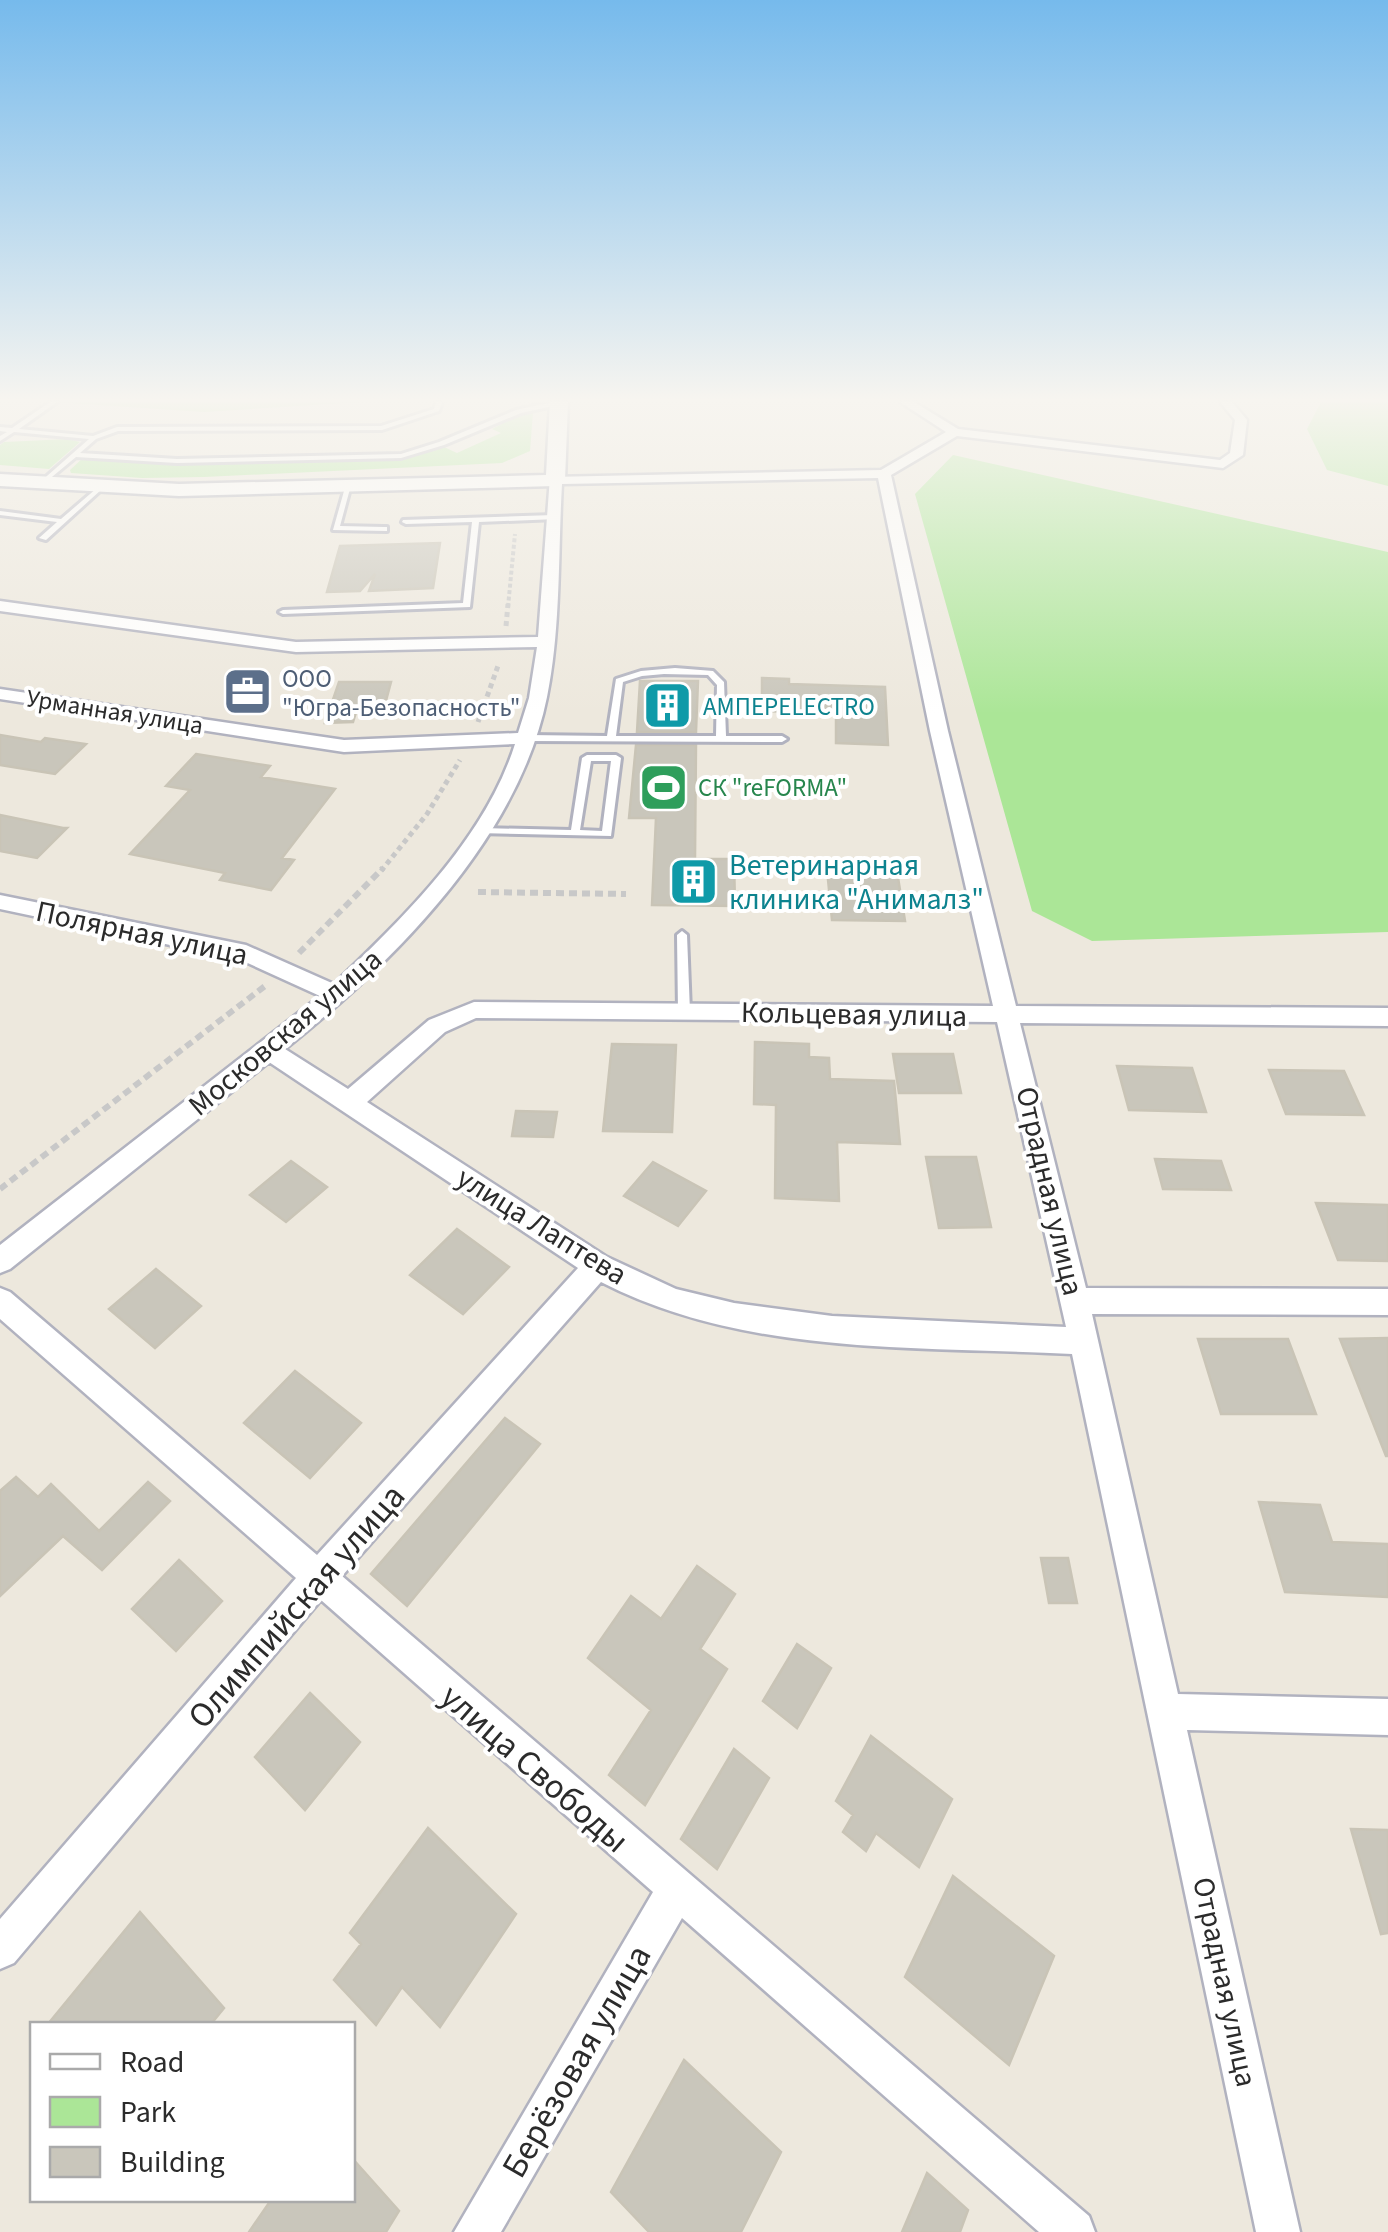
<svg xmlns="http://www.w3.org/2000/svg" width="1388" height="2232" font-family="'Source Sans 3',sans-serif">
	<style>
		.green { fill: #abe697 }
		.building { fill: #c9c6bb; stroke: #c9c4b6; stroke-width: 2.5 }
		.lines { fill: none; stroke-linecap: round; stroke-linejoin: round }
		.service-casing { stroke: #b1b2bf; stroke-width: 6 }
		.minor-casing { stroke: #b1b2bf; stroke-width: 5 }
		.secondary-casing { stroke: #b1b2bf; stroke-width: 5 }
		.path-far2 { stroke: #c8c8c8; stroke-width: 4; stroke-dasharray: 4 2.5; stroke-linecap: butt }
		.path-far1 { stroke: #c8c8c8; stroke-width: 5; stroke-dasharray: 5 4; stroke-linecap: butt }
		.path { stroke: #c8c8c8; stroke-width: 6; stroke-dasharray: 8 5; stroke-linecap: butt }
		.service { fill: #fff; fill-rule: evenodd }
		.minor { fill: #fff; fill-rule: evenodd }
		.secondary { fill: #fff; fill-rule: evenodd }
		.labels { text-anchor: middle; stroke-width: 8; stroke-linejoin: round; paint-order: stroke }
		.far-service-label { font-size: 25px; fill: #4e5e75; stroke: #fff; text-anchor: start }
		.far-culture-label { font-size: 25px; fill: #0d838f; stroke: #fff; text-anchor: start }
		.far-street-label { font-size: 25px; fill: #2b2b2b; stroke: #fff }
		.far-leisure-label { font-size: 25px; fill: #27864d; stroke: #fff; text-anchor: start }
		.culture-label { font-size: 30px; fill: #0d838f; stroke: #fff; text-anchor: start }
		.street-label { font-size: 30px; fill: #2b2b2b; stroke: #fff }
		.near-street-label { font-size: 35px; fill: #2b2b2b; stroke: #fff }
	</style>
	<rect width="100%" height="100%" fill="#ede8dd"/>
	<path class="green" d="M53,402H361L204,412Z
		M1321,402H1388V486L1327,470L1307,429Z
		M526,411L533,412L530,451L502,463L204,477L142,478L71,473L70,470L84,457L179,462L412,456L444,447L457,453L501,433L492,429Z
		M68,439L80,442L49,469L0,465V445L4,442Z
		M953,455L1388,552V932L1092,941L1032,911L915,494Z"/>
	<path class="building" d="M440,543L433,588L369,591L375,574L360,591L327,592L340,546Z
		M762,678L789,679V684L885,687L888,745L836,743V713L762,711Z
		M640,681H698L696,732H637Z
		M339,682H391L384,708L357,709L353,722L325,723Z
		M0,735L41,742L45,738L86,744L55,774L0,765Z
		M636,745H696L695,859H734L735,906L652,905L656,818H629Z
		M196,754L270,766L261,777L335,789L282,858L294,860L271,890L220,880L225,873L130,854L190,790L166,786Z
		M0,815L63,828H67L37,858L0,851Z
		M826,859H895L905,921L832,920Z
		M755,1042L809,1044V1057L829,1058L830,1079L894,1081L900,1144L837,1142L839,1201L775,1198L776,1105L754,1104Z
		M612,1044L676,1045L672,1132L603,1131Z
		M893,1054H953L961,1093H899Z
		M1117,1066L1192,1068L1206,1112L1129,1110Z
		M1269,1070L1344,1071L1364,1115L1286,1114Z
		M516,1111L557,1112L553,1137L512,1136Z
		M926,1157H976L991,1227L939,1228Z
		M1155,1159L1221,1161L1231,1190L1163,1189Z
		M291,1161L327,1187L286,1222L250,1195Z
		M653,1162L706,1191L678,1226L624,1196Z
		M1316,1203L1388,1205V1261L1338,1260Z
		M457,1229L509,1267L463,1314L410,1275Z
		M156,1269L201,1306L155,1348L109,1309Z
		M1388,1338V1456H1386L1340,1339Z
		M1198,1339H1288L1316,1414H1221Z
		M295,1371L361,1423L310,1478L244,1423Z
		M505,1418L540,1444L407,1606L371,1574Z
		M16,1477L38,1497L51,1484L99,1531L148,1482L170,1501L102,1570L63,1536L0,1596V1491Z
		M1259,1502L1320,1505L1332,1542L1388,1544V1597L1285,1592Z
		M1041,1558H1068L1077,1603H1049Z
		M179,1560L222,1601L176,1651L132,1609Z
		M697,1566L735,1594L700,1649L727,1669L645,1805L609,1775L651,1710L588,1658L631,1596L661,1619Z
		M797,1644L831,1668L797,1728L763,1701Z
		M310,1693L360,1742L305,1810L255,1757Z
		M871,1736L952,1799L919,1867L876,1833L866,1851L843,1832L853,1815L836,1801Z
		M734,1749L769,1778L717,1869L681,1839Z
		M428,1828L516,1914L440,2027L402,1987L376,2025L334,1980L361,1944L350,1933Z
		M1351,1829L1388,1830V1933L1381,1934Z
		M953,1876L1054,1956L1009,2065L905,1977Z
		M140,1912L224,2008L211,2024H48Z
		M684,2060L781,2152L741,2232H649L611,2192Z
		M352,2158L399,2211L386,2232H249L271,2200H352Z
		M927,2173L968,2210L960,2232H902Z"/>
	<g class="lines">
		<defs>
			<path id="service" d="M50,402H57L19,429L93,436L117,427L381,426L434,409L436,402H442L439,411L382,430L118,431L96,439L80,453L177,459L401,454L439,442L516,410L538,405L559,402L562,404L521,413L444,445L401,458L177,463L76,457L41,486L39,485V483L89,439L14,432L0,441V436L7,432L0,431V427L12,428Z
				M346,484L351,485L340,526L384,527H387V531L333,530Z
				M97,488L102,489L46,540L39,538L57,522L0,515V511L61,519Z
				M554,515H557V519L479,522L470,607L283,614L279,612L283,610L463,603L472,522L406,524L402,522L403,520Z
				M675,668L713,671L724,682L726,736H782L787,739L782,742L528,741L523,738L528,735L607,736L616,679L641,671ZM664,674L708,675L717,685L716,736H616L623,682L642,676Z
				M587,755H616L621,758L611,836L477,833V829L481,828L571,830L582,758ZM591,761H611L602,831L580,830Z
				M682,931L687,935L690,1012L684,1016L678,1012L677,935Z"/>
			<path id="minor" d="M900,402H914L958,429L1220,460L1230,453L1235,420L1220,402H1232L1247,420L1243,455L1223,468L957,436L891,475L948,731L1016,1006L1388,1008V1026L1020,1023L1086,1288L1388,1289V1315L1092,1314L1178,1694L1388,1699V1735L1187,1730L1300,2232H1256L1072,1354C914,1346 745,1356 601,1282L342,1576L1089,2216L1095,2232H1039L682,1918L501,2232H454L653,1892L321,1600L14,1963L0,1969V1919L296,1578L0,1319V1288L10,1292L317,1555L578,1268L269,1062L10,1269L0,1273V1245L320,996L241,960L0,909V895L246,945L334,984C404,917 485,839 515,744L344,752L0,699V689L344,740L518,733L529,698L537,647L296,652L0,611V601L296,642L538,637L550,477L881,470L946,432ZM878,478L930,731L993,1006L474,1002L429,1020L348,1089L285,1049C395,961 519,837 547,697C561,628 558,554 562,484ZM476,1018L997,1022L1066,1327L832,1316L734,1303L676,1289L607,1257L367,1102L445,1032Z"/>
			<path id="secondary" d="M550,402H568L565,480L555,486L179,496L0,486V474L179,484L546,475Z"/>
		</defs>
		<use href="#service" class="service-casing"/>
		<use href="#minor" class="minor-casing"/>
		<use href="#secondary" class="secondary-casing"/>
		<path class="path-far2" d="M508,607L515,534"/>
		<path class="path-far1" d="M506,626L508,604
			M478,722L499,663
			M381,871L427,814L460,760"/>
		<path class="path" d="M478,892L626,894
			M299,953L383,868
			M0,1189L265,986"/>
		<use href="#service" class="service"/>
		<use href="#minor" class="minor"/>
		<use href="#secondary" class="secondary"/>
	</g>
	<linearGradient id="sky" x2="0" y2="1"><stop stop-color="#76baec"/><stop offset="0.56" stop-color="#f7f5f0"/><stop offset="1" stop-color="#f7f5f0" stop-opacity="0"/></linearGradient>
	<rect width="1388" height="714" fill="url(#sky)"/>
	<defs>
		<symbol id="office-square" viewBox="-11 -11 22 22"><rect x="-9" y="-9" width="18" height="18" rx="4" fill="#5c6f8a" stroke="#fff"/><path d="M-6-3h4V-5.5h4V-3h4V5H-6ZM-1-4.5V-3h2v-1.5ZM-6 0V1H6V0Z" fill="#fff"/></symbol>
		<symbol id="building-square" viewBox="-11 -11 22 22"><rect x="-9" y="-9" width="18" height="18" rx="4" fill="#0f9aa8" stroke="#fff"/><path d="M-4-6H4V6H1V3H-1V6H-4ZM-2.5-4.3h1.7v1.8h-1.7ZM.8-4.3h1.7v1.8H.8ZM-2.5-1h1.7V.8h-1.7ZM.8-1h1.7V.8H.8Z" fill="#fff"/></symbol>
		<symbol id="stadium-square" viewBox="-11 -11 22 22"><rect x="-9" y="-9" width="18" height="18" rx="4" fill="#2e9e5b" stroke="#fff"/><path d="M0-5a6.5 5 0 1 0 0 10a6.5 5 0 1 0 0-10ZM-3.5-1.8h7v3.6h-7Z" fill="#fff"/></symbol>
	</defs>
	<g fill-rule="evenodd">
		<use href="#office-square" x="220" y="664" width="55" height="55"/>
		<use href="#building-square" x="640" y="678" width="55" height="55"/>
		<use href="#stadium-square" x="636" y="760" width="55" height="55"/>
		<use href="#building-square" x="666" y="854" width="55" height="55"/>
	</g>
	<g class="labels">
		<g class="far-service-label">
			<text x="282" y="687">ООО<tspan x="282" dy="29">"Югра-Безопасность"</tspan></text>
		</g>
		<g class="far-culture-label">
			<text x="703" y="715">АМПЕРELECTRO</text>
		</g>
		<g class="far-street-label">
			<text transform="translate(115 711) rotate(9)" y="9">Урманная улица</text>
		</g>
		<g class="far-leisure-label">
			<text x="698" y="796">СК "reFORMA"</text>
		</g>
		<g class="culture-label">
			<text x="729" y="875">Ветеринарная<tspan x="729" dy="34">клиника "Анималз"</tspan></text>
		</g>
		<g class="street-label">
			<text transform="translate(142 933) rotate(12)" y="10">Полярная улица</text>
			<text transform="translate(854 1014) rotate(1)" y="10">Кольцевая улица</text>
			<text transform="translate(285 1032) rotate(-40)" y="10">Московская улица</text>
			<text transform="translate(1050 1191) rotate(77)" y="10">Отрадная улица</text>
			<text transform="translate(542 1226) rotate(32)" y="10">улица Лаптева</text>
			<text transform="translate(1225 1982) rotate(78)" y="10">Отрадная улица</text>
		</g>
		<g class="near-street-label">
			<text transform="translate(296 1606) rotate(-49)" y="12">Олимпийская улица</text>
			<text transform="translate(535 1768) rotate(41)" y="12">улица Свободы</text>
			<text transform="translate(576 2061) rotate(-60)" y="12">Берёзовая улица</text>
		</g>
	</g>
	<rect x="30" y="2022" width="325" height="180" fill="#ffffff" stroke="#aaaaaa" stroke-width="2.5"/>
	<rect x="50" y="2054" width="50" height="15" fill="#ffffff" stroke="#aaaaaa" stroke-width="2.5"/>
	<text x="120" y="2072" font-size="30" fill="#2b2b2b">Road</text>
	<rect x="50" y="2097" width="50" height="30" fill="#abe697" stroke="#aaaaaa" stroke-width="2.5"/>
	<text x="120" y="2122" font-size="30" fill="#2b2b2b">Park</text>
	<rect x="50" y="2147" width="50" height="30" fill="#c9c6bb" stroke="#aaaaaa" stroke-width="2.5"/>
	<text x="120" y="2172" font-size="30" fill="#2b2b2b">Building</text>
</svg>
